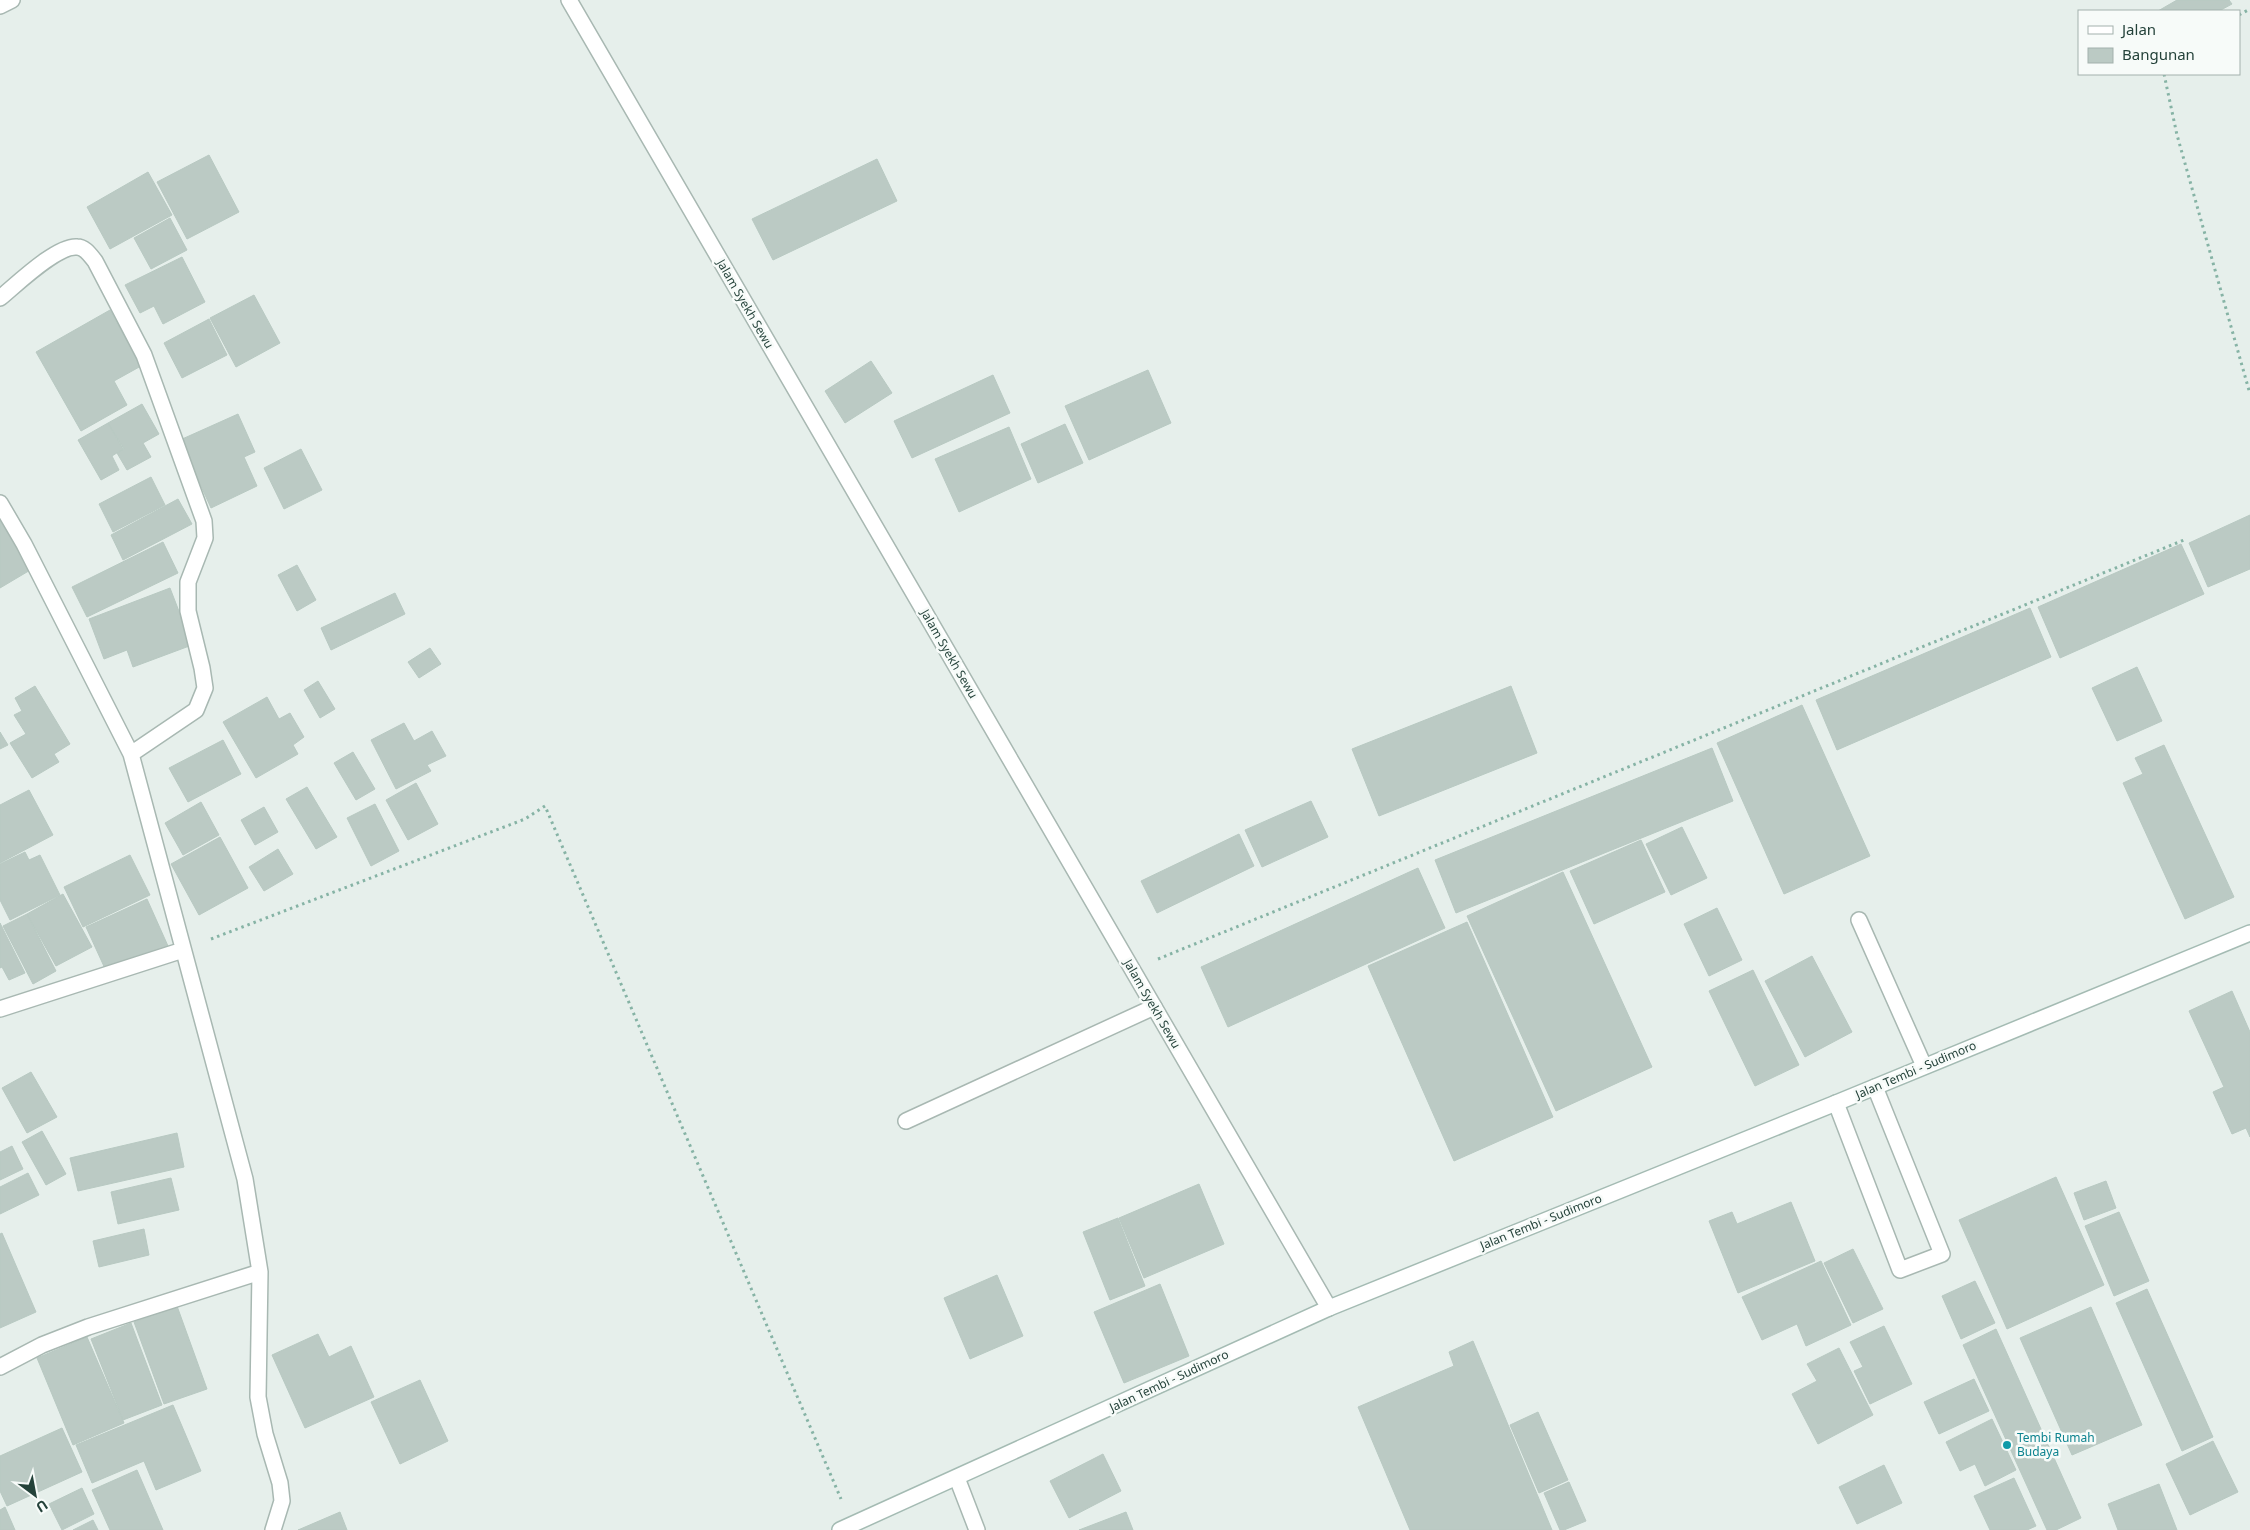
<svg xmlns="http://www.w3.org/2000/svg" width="2250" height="1530" font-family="'Noto Sans',sans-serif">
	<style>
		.building { fill: #bbcac4; stroke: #b8c9c2 }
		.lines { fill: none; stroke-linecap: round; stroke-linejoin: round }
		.service-casing { stroke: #a8b8b2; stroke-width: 18 }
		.minor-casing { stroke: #a8b8b2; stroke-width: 18 }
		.tertiary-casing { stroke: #a8b8b2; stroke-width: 18 }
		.secondary-casing { stroke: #a4bbb3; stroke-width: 18 }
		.path { stroke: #86b3a5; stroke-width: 3; stroke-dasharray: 2.5 4; stroke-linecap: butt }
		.service { stroke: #fff; stroke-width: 15 }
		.minor { stroke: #fff; stroke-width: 15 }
		.tertiary { stroke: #fff; stroke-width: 15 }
		.secondary { stroke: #fff; stroke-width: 15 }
		.culture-dot { fill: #0f9aa8; stroke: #f7fbf9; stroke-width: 2 }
		.labels { text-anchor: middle; stroke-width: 5; stroke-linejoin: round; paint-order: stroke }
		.street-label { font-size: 12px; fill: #24423a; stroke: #f7fbf9 }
		.culture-label { font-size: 12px; fill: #0d838f; stroke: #f7fbf9; text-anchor: start }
	</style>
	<rect width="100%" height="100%" fill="#e6efeb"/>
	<path class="building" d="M2177,0H2229L2232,4L2219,11H2158Z
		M209,155L239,212L187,239L157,182Z
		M877,159L897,201L773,260L752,219Z
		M148,172L172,215L110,249L87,207Z
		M170,218L187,250L151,269L134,238Z
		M182,257L205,302L163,324L154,306L140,313L125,285Z
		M254,295L280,343L236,367L210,318Z
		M110,310L141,366L114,381L127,405L81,431L36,352Z
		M209,319L227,355L182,378L164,343Z
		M871,361L892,393L845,423L825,391Z
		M1148,370L1171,423L1089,460L1065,406Z
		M993,375L1010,413L912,458L894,421Z
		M142,404L159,434L143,443L151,457L127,470L117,453L124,449L108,423Z
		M238,414L255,452L244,457L257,486L211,508L180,440Z
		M108,423L123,449L112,456L119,470L101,480L78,440Z
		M1065,424L1083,463L1038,483L1021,444Z
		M1009,427L1031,479L959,512L935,459Z
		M301,449L322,490L284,509L264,468Z
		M151,477L165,505L113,532L99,504Z
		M178,499L192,524L123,560L111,535Z
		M0,515L32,569L0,588Z
		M2250,515V569L2208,587L2189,543Z
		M163,542L178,573L87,617L72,587Z
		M2181,544L2204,594L2060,658L2038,607Z
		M297,565L316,600L297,611L278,575Z
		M170,588L192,645L133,667L127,650L104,659L89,619Z
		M395,593L405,614L331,650L321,628Z
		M2030,608L2051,657L1837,750L1816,700Z
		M430,648L441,664L419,678L408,662Z
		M2137,667L2162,721L2117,741L2092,688Z
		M318,681L335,709L320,718L304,690Z
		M35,686L70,744L54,754L59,762L32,778L10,743L26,734L14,715L22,711L15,698Z
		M1511,686L1537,753L1379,816L1352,749Z
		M267,697L279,719L290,713L304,737L293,745L298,754L256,778L223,722Z
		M1802,705L1870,856L1784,894L1717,743Z
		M404,723L414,741L432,731L446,756L427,765L431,771L396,789L371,740Z
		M0,732L8,745L0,749Z
		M223,740L241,774L188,802L169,768Z
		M2164,745L2234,897L2185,919L2123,783L2143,774L2135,758Z
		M1712,748L1733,801L1456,913L1435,860Z
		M353,752L375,789L356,800L334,763Z
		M416,783L438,824L408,840L386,800Z
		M307,787L337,837L316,849L286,799Z
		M29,790L53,835L0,863V805Z
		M1311,801L1328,837L1262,867L1245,830Z
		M201,802L219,835L183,855L165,823Z
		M375,804L399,851L371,866L347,818Z
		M264,807L278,832L255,845L241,820Z
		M1682,827L1707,878L1671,895L1646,844Z
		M1239,834L1254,866L1157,913L1141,881Z
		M220,837L248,888L199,915L171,864Z
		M1641,840L1665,892L1594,924L1570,871Z
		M278,849L293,874L264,891L249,867Z
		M25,852L29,860L40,855L60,895L10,920L0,900V864Z
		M130,855L150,895L83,927L64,887Z
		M1418,868L1445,928L1228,1027L1201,967Z
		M1563,872L1652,1067L1556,1111L1467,916Z
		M63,894L92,947L56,966L27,914Z
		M147,899L168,946L107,973L86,927Z
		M1717,908L1742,960L1709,976L1684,924Z
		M27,914L56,971L33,984L3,926Z
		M1467,922L1553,1117L1454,1161L1368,966Z
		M0,923L25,973L9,980L2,967L0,968Z
		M1812,956L1852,1032L1805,1057L1765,981Z
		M1753,970L1799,1065L1755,1086L1709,991Z
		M2232,991L2250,1032V1137L2246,1128L2232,1134L2213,1092L2224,1087L2189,1011Z
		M31,1072L57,1117L27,1133L2,1088Z
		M42,1131L66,1174L46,1185L22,1142Z
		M177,1133L184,1167L78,1191L70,1158Z
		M12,1146L23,1169L0,1180V1152Z
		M28,1173L39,1195L0,1214V1187Z
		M2056,1177L2104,1285L2007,1329L1959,1220Z
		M171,1178L179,1210L118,1224L111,1192Z
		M2106,1181L2116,1208L2084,1220L2074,1193Z
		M1199,1184L1224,1244L1144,1278L1119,1218Z
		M1791,1202L1815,1261L1738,1293L1709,1221L1732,1212L1737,1224Z
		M2119,1212L2149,1281L2114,1296L2085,1226Z
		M1118,1218L1145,1286L1110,1300L1083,1232Z
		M144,1229L149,1255L99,1267L93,1241Z
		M2,1233L36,1312L0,1328V1234Z
		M1853,1249L1883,1309L1853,1323L1824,1263Z
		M1821,1261L1851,1325L1806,1346L1797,1324L1762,1340L1742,1297Z
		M997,1275L1023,1336L970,1359L944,1298Z
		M1975,1281L1995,1323L1961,1339L1942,1296Z
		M1160,1284L1189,1356L1124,1383L1094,1312Z
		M2147,1289L2213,1437L2182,1451L2116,1303Z
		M177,1306L207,1389L164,1404L134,1322Z
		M2091,1307L2142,1425L2072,1455L2020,1338Z
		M131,1323L162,1405L123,1420L91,1339Z
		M1884,1326L1912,1384L1870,1404L1854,1371L1863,1367L1850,1342Z
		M1996,1329L2081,1518L2056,1530H2047L1963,1345Z
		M318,1334L329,1357L351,1346L374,1397L305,1428L272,1355Z
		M87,1337L124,1423L73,1445L37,1358Z
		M1473,1341L1552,1530H1410L1358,1407L1454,1366L1449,1352Z
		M1839,1348L1873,1415L1818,1444L1792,1394L1817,1381L1807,1364Z
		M1974,1379L1989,1411L1939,1434L1924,1402Z
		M420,1380L448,1441L400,1464L371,1402Z
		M173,1405L201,1471L156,1490L144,1461L92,1483L76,1445Z
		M1538,1412L1568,1480L1539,1493L1510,1425Z
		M1992,1419L2016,1470L1985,1486L1975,1464L1960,1471L1946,1442Z
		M62,1428L82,1472L7,1506L0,1491V1456Z
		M2213,1441L2238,1492L2190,1515L2166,1464Z
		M1103,1454L1121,1491L1069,1518L1050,1481Z
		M1884,1465L1902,1503L1857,1524L1839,1487Z
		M137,1470L163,1530H110L92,1490Z
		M2014,1478L2036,1526L2027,1530H1990L1974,1496Z
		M1569,1482L1586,1521L1564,1530H1560L1544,1493Z
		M2159,1484L2177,1530H2118L2108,1504Z
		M82,1488L94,1514L62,1530L49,1504Z
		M5,1507L15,1530H0V1510Z
		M340,1512L347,1530H298Z
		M1126,1512L1133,1530H1079Z
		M93,1520L98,1530H73Z"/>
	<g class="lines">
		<defs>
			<path id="service" d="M1859,920L1924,1066
				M1836,1103L1900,1270L1942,1254L1875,1087
				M957,1478L977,1530"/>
			<path id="minor" d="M0,6L12,0
				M0,298C16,285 57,245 77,247C85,247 90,255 95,261L144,355L204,521L205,538L188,582V611L202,668L205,688L196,710L131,754
				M0,503L24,544L131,754L245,1179L260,1272L258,1397L265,1434L280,1483L282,1501L273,1530
				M0,1009L183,950
				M906,1121L1154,1007
				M0,1367L42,1345L88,1327L260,1272"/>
			<path id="tertiary" d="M569,0L1329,1308"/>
			<path id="secondary" d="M840,1530L1329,1308L1836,1103L2250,933"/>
		</defs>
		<use href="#service" class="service-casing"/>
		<use href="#minor" class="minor-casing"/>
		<use href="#tertiary" class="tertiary-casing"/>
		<use href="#secondary" class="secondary-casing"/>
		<path class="path" d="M2239,15L2250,9
			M2164,74L2177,135L2250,394
			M211,939L525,819L545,806L841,1499
			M1158,959L2184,540"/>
		<use href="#service" class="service"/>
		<use href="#minor" class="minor"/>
		<use href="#tertiary" class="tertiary"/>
		<use href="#secondary" class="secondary"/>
	</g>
	<circle class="culture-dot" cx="2007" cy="1445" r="5"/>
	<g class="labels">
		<g class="street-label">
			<text transform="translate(745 304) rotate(60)" y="4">Jalam Syekh Sewu</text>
			<text transform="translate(949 654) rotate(60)" y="4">Jalam Syekh Sewu</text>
			<text transform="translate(1152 1004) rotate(60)" y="4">Jalam Syekh Sewu</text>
			<text transform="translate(1916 1070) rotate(-23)" y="4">Jalan Tembi - Sudimoro</text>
			<text transform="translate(1541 1222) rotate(-22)" y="4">Jalan Tembi - Sudimoro</text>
			<text transform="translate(1169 1381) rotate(-25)" y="4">Jalan Tembi - Sudimoro</text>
		</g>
		<g class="culture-label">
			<text x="2017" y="1442">Tembi Rumah<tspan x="2017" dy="14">Budaya</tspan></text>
		</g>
	</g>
	<rect x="2078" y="10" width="162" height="65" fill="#f7fbf9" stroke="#a3b1ad"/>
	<rect x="2088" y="26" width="25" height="8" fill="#ffffff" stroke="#a3b1ad"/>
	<text x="2122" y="35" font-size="15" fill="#24423a">Jalan</text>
	<rect x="2088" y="48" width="25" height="15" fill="#bbcac4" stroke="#a3b1ad"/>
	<text x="2122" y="60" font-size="15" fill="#24423a">Bangunan</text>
	<g transform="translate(35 1495) rotate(148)" stroke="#f7fbf9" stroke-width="4" paint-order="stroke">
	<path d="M0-4L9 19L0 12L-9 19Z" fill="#24423a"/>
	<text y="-8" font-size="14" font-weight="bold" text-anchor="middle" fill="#24423a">U</text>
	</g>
</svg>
